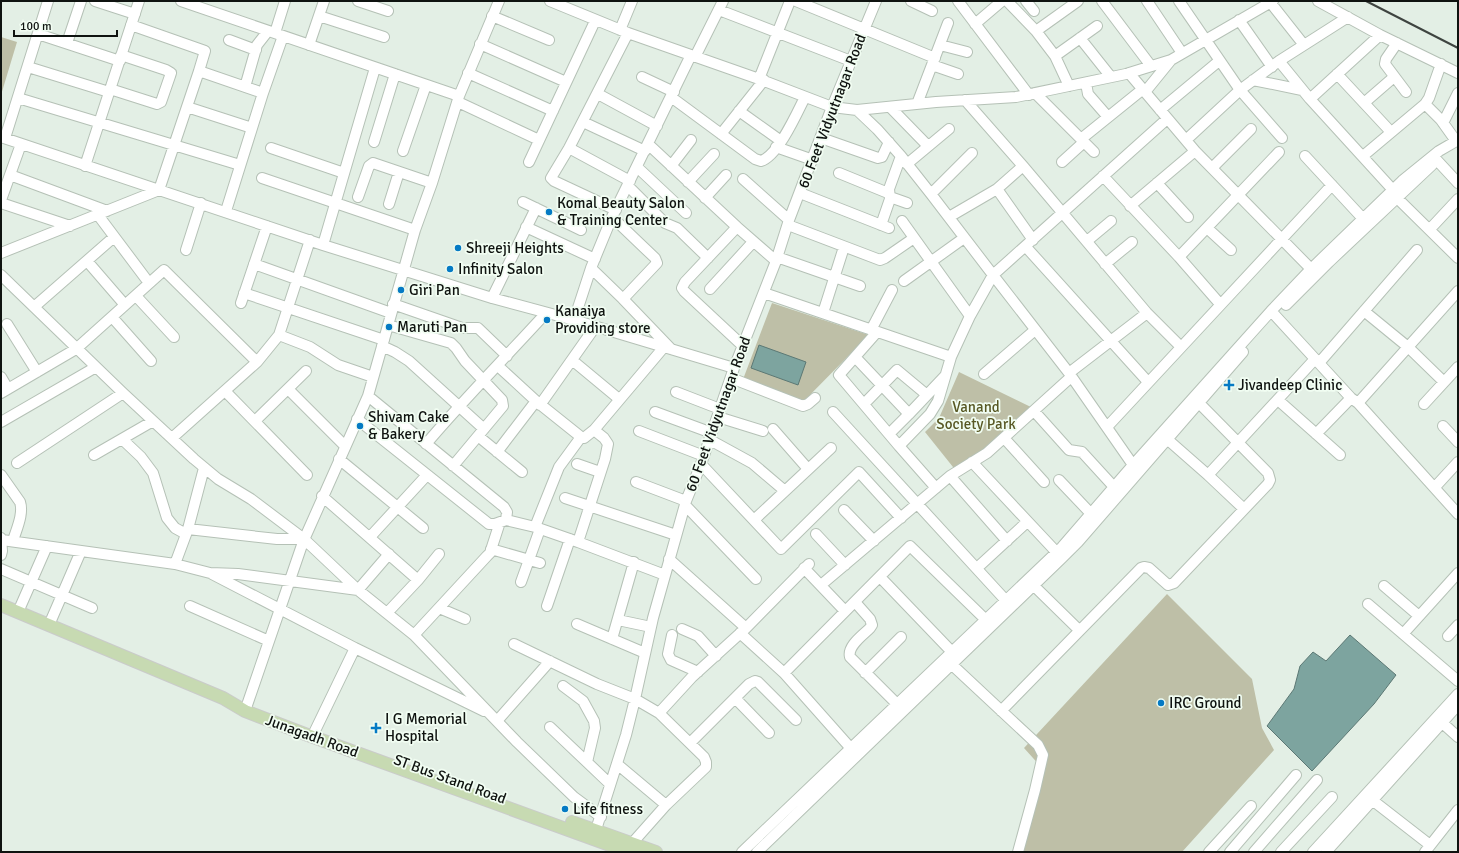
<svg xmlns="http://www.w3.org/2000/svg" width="1459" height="853" font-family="Signika,sans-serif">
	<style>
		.green { fill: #bebfa7 }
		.water { fill: #7da49f; stroke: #5c7874 }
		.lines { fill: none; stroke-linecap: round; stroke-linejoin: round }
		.minor-casing { stroke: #b5c1b6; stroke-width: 12 }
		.major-casing { stroke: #cacbca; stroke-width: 14 }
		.minor { stroke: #fff; stroke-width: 10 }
		.major { stroke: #c7dab2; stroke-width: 12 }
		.rail { stroke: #3e4440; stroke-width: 2 }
		.poi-dot { fill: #057ac4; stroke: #f1fdf2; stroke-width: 1.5 }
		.labels { text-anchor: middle; stroke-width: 3.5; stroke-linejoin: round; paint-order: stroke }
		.street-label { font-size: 15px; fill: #0f1310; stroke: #f1fdf2 }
		.poi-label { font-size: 15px; fill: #0f1310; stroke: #f1fdf2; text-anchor: start }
		.park-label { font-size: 15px; fill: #585824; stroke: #f1fdf2 }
	</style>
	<rect width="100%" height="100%" fill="#e3efe5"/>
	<path class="green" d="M1,37L17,42L1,95Z
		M772,303L869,335L802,403L742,382Z
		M959,372L1035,409L957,472L925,432L939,418Z
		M1167,594L1252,679L1262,728L1274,750L1182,852H1020L1042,768L1024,748Z"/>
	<path class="water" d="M759,345L806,362L798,385L751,368Z
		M1350,635L1396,675L1374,704L1312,771L1267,726L1294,689L1300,666L1313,652L1326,661Z"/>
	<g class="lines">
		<defs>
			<path id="minor" d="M95,1L135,14
				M181,1L459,96
				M358,1L388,11
				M550,1L628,33L759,79L832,107L857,110L877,129L901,156L931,194L993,275L1069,373L1133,465L1138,469
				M796,1L935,58
				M911,1L932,11
				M958,1L1029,95
				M1007,1L1036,31L1055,56L1069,86
				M1026,1L1034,11
				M1102,1L1151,66
				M1147,1L1182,53
				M1179,1L1240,90L1282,138
				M1318,1L1380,35L1458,73
				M1270,2L1304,45
				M719,10L851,61
				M319,16L384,37
				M492,16L549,40
				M1239,20L1272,67
				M975,24L1002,1
				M620,30L632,1
				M1036,31L1078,1
				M275,33L285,1
				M38,34L120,61
				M1080,38L1111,77
				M229,40L256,50
				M67,43L81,1
				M1397,43L1386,59L1385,64L1406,92
				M480,44L566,82
				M309,45L324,1
				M940,45L967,52
				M1055,56L1097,26
				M695,57L723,1
				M1279,61L1310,99L1393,190
				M932,65L958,74
				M28,67L109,92
				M199,71L263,93
				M468,73L553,111
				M1129,73L1195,151L1316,274
				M1337,74L1391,132
				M642,77L674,92
				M759,79L790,1
				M1253,80L1302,90
				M1086,83L1088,94L1108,117
				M245,87L257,45L268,31
				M110,89L157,104L161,102L170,76L171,73L166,70L121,55
				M1145,92L1171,60
				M1035,93L1094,152
				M598,94L657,126
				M671,97L755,159L761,161C778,156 797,113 805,97
				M18,98L240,165
				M1310,99L1380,35
				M965,100L1023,166L1147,313L1181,347
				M458,102L539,140
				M1364,103L1394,77
				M917,104L948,23
				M1425,104L1441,120L1456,141
				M187,107L252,128
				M890,107L928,146
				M857,110L936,102L1016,97L1126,74L1171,60L1273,1
				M1160,110L1219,61
				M739,111L781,141
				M583,122L645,151
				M1443,123L1458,93
				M721,134L764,80
				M1,137L323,245L492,298L574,320L734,368
				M5,138L48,1
				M821,138L878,158L882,157L889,142
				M1081,139L1143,89
				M1186,140L1240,90L1279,61L1348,17
				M374,142L395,74
				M648,144L737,227L776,261
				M776,147L813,160
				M271,148L344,173
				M569,148L630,181
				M403,151L426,85
				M1305,156L1367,223
				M1363,156L1425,104L1429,98L1441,64
				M1433,156L1458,183
				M529,162L595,21
				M1062,162L1084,142
				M907,164L949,129
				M85,166L139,1
				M671,166L691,140
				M637,167L686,213
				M1212,168L1251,129
				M839,173L888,193
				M10,175L107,211
				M1103,176L1179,257L1220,304
				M262,178L415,230
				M743,179L789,220
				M688,182L714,154
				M1157,183L1188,217
				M628,186L665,223L677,228L708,258
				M997,189L1033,240
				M800,193L889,228
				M931,194L972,153
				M1393,194L1458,258
				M358,197L369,166L373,163L432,183
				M890,197L907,203
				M705,198L726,175
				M1,200L21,144
				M523,202L581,230
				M1,203L70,226
				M389,204L399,172
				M1130,206L1195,151
				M616,210L554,181L551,178L569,148L628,33
				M226,211L263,93L283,36
				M98,215L149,283
				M612,217L655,258L657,263L623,299
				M949,217L997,189L1023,166
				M902,221L970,316
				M788,225L880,260L885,258L914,238
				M881,225L890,199L889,189L901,156
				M526,227L595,259
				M737,227L685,282L682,288L684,291L743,346
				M1207,228L1231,250
				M1430,229L1458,199
				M1087,241L1111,221
				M323,245L375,68
				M1026,247L1148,382
				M186,250L201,203
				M1,253L159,190L199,71L205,51L131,25
				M777,257L860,286
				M1179,257L1279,152
				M87,261L125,305
				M254,264L391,313
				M1105,264L1132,242
				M591,268L623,299L671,349
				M1,275L123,393L194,459L218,479L251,499L304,539L358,590L414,635L517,742L574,797L601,817
				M904,281L964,238
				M710,289L753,242
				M244,293L384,340
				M764,293L951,357
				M136,296L174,337
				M492,298L536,208
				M241,303L267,226
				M393,304L462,328H478L507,356
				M1286,305L1329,262L1432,165
				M34,307L114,237
				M1271,311L1351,398L1358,403L1458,514
				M1364,311L1408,347L1444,382
				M823,313L844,247
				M112,317L151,361
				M574,320L591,268L612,217L691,55
				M7,324L37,372
				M388,325L451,343L456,348L465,361L502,400L503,406L453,466
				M871,330L892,290
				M877,332L839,375L899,446
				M279,335L310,347L338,365L373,377
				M382,346L395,352L409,361L484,429
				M855,357L909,414L945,376
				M572,360L619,399
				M1319,363L1417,250
				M498,366L536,401L581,437L584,438L594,430L664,347
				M1069,373L1147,313
				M984,374L1035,330
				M1,377L8,389
				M731,378L803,406L808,404L815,398
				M288,389L345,446
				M225,391L307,475
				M676,392L720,409
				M1,393L76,349L164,270L257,362
				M368,396L504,507L507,512L506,520
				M1278,400L1340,455
				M1358,403L1458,291
				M864,404L897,370L927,395
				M1424,404L1458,367
				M540,405L595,327
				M1034,411L1069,450L1082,452L1114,487
				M655,412L712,433
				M833,412L1010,605
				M718,417L763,431
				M357,419L489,524H495L506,520L535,527L578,542L665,575
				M255,421L306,371
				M1,422L96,367
				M1443,426L1458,442
				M1107,427L1332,185
				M773,429L808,469
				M639,431L704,456
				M889,434L909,414
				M1316,434L1351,398
				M478,436L522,472
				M172,438L257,362L279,335L310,240
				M1004,438L1044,482
				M122,439L141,457L153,473L167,518L175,528L186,534
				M1167,439L1208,475L1244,509
				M710,440L752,463L785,491
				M426,444C465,398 506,357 546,313
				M497,452L536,401
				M94,455L153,421
				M339,459L423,528
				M972,462L1061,557
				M17,463L123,393
				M577,464L600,472
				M701,464L781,549L859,472L901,518
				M1,475L20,502C24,514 16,530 13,541
				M1208,475L1315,359
				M950,476L1007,541
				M1059,480L1096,519
				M636,482L686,501
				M1435,487L1458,462
				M936,488L899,446L930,414L938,401L951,357L970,316L993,275L1167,119
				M322,496L418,580
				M565,498L676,535
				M685,505L756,579
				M844,510L874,541
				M754,520L831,448
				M535,527L559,467L581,437
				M188,529L277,539H304
				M816,534L845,565
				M370,537L427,475
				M1,538L2,551L1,555
				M2,540L175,564L210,573L238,574L358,590L389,554
				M578,542L605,459L608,444L604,438L594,430
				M491,549L540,563
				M669,559L746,628
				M175,564L188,529L204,468
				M804,568L845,611
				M977,568L1027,522
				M1,569L92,608
				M212,574L355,648L484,711
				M880,577L952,652
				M1029,581L1079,630
				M521,582L540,529
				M821,585L950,476L987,453L1071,377
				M1384,586L1419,616
				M855,602L870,619L872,625L870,628C863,635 847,646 850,657L901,708
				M1368,604L1458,681
				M190,606L269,641
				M547,606L570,539
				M439,608L465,619
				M18,612L47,546
				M387,613L418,580L439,554
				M618,620L651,627
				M577,624L645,653
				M49,625L81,551
				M682,629L698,636L716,656
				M740,633L784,673L855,753
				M1403,634L1458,573
				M414,635L487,556L490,553L500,522
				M672,635L668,654L671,660L698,672
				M1448,636L1458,625
				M612,639L634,562
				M514,644L597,684L635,699L659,713L704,757L706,762V767L666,805L627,849
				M948,661L1038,745L1043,755L1035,790L1018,852
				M784,673L910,546L986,620
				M865,673L901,637
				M563,686L583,701L594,721L595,728L587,762
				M735,698L769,733
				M245,711L303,542L368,396L415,230L432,183L459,96L499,1
				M1001,711L1141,568L1144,567L1149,568L1168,585L1174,583L1268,484L1270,480L1268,473L1199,403
				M659,713L692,677L746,628L809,564
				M1438,719L1458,737
				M497,721L550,661
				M550,727L610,784
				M312,737L355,648
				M690,743L749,684L755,681L758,682L796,720
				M617,764L666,805
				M1367,796L1430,845
				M594,836L626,735L635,699L653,618L686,501L701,464L734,368L776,261L789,220L832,107L876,1
				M742,852L1062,547L1133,465L1271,311L1311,269L1402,181L1439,151L1458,140
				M757,852L1062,558L1078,542L1243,352
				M1209,852L1251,806
				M1230,852L1296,775
				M1254,852L1317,780
				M1281,852L1332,797
				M1313,852L1458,694
				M1326,852L1458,705
				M1425,852L1458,810"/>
			<path id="major" d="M1,605L223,698L245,711L305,734L629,852
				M572,822L656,852"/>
		</defs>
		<use href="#minor" class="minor-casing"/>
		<use href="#major" class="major-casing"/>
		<use href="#minor" class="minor"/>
		<use href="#major" class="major"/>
		<path class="rail" d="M1366,1L1458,48"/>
	</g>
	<g class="poi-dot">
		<circle cx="549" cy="212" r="4"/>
		<circle cx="458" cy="248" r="4"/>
		<circle cx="450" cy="269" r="4"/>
		<circle cx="401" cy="290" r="4"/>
		<circle cx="547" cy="320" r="4"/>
		<circle cx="389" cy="327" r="4"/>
		<path d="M1227 379h4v4h4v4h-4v4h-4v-4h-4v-4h4z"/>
		<circle cx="360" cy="426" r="4"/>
		<circle cx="1161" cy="703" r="4"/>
		<path d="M374 722h4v4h4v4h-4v4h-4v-4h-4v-4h4z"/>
		<circle cx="565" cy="809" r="4"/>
	</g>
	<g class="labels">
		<g class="street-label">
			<text transform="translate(832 111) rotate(-69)" y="5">60 Feet Vidyutnagar Road</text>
			<text transform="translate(718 414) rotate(-70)" y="5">60 Feet Vidyutnagar Road</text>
			<text transform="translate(312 736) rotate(20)" y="5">Junagadh Road</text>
			<text transform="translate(450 779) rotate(20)" y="5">ST Bus Stand Road</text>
		</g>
		<g class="poi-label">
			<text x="557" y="208">Komal Beauty Salon<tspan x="557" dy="17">&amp; Training Center</tspan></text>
			<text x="466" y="253">Shreeji Heights</text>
			<text x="458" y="274">Infinity Salon</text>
			<text x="409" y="295">Giri Pan</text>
			<text x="555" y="316">Kanaiya<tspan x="555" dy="17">Providing store</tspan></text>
			<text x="397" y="332">Maruti Pan</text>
			<text x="1238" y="390">Jivandeep Clinic</text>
			<text x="368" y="422">Shivam Cake<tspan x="368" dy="17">&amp; Bakery</tspan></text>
			<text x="1169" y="708">IRC Ground</text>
			<text x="385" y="724">I G Memorial<tspan x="385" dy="17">Hospital</tspan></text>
			<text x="573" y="814">Life fitness</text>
		</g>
		<g class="park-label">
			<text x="976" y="412">Vanand<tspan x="976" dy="17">Society Park</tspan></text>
		</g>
	</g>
	<rect width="1459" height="853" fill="none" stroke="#0f1310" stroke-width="4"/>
	<path d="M14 30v6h103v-6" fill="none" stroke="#0f1310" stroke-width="2"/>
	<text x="20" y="30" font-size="12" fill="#0f1310" stroke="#f1fdf2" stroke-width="3" paint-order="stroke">100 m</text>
</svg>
